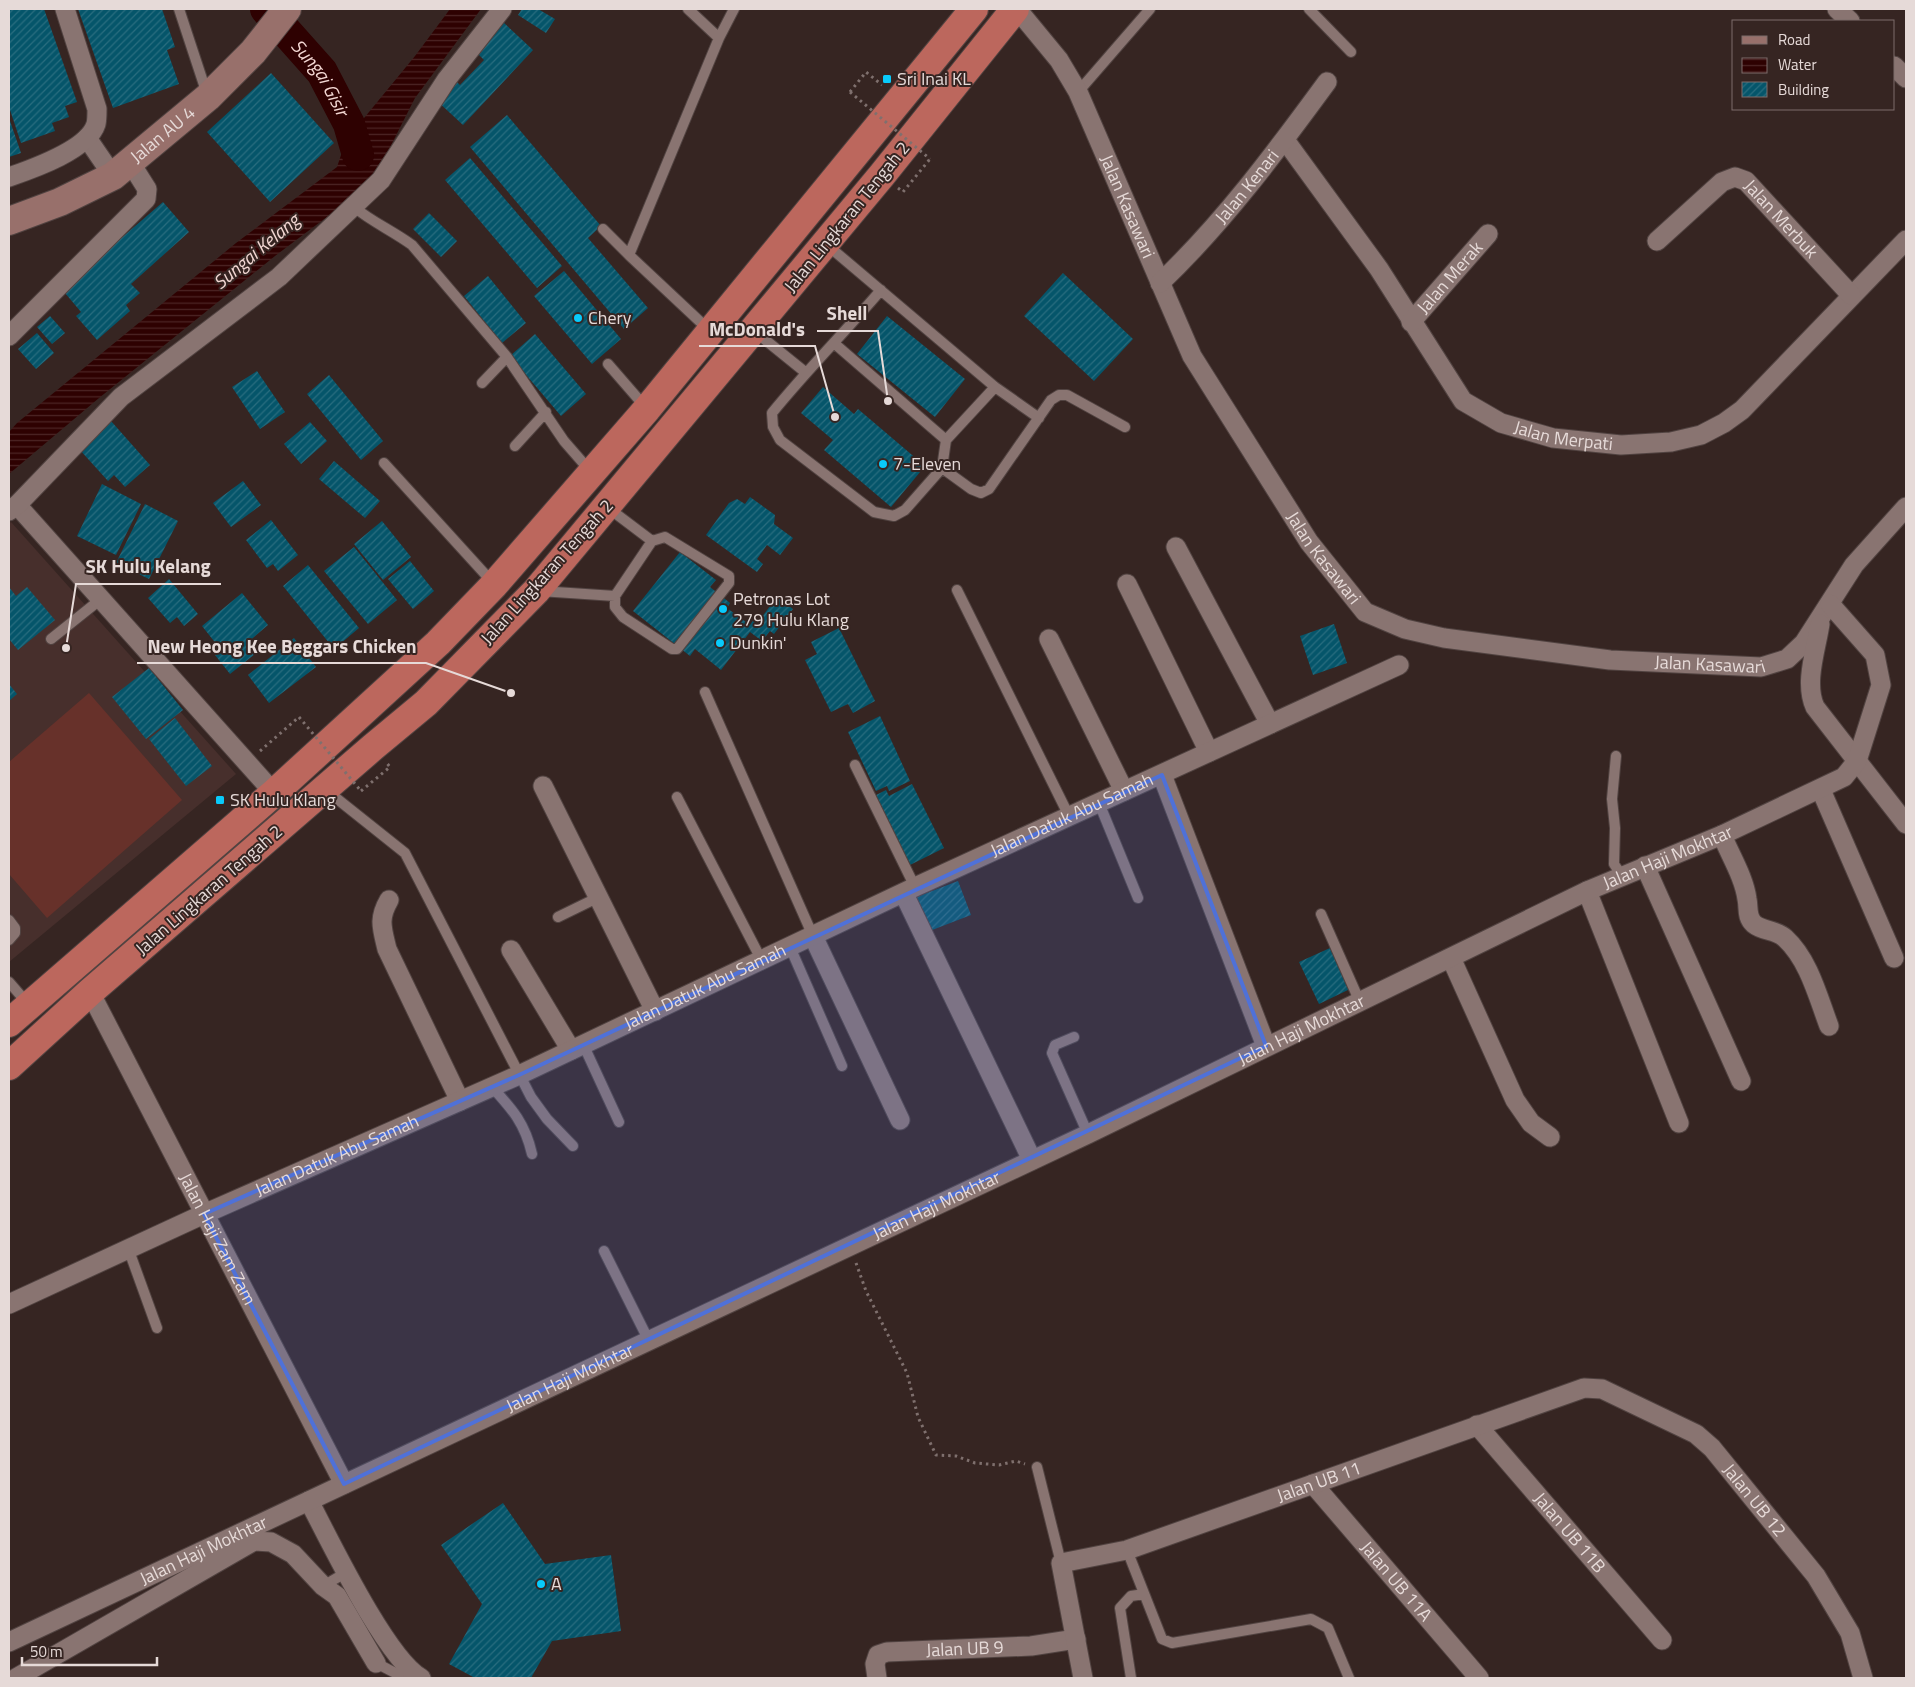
<svg xmlns="http://www.w3.org/2000/svg" width="1915" height="1687" font-family="'Titillium Web',sans-serif">
	<style>
		.built { fill: #472f2c }
		.pitch { fill: #67312a }
		.water { fill: url(#water-rules) }
		.lines { fill: none; stroke-linecap: round; stroke-linejoin: round }
		.river { stroke: #2e0101; stroke-width: 32 }
		.building { fill: url(#building-hatch) }
		.lane-casing { stroke: #514341; stroke-width: 12 }
		.street-casing { stroke: #514341; stroke-width: 21 }
		.secondary-casing { stroke: #514341; stroke-width: 30 }
		.highway-casing { stroke: #514341; stroke-width: 30 }
		.path { stroke: #7f706e; stroke-width: 3; stroke-dasharray: 2.5 4; stroke-linecap: butt }
		.lane { stroke: #897471; stroke-width: 10 }
		.street { stroke: #897471; stroke-width: 19 }
		.secondary { stroke: #98706b; stroke-width: 28 }
		.highway { stroke: #bc675d; stroke-width: 28 }
		.path-bridge { stroke: #7f706e; stroke-width: 3; stroke-dasharray: 2.5 4; stroke-linecap: butt }
		.marked { fill: #4f71d8; fill-opacity: 0.2; stroke: #4f71d8; stroke-width: 4; stroke-linejoin: round }
		.poi-dot { fill: #09cafa; stroke: #362522; stroke-width: 2 }
		.labels { text-anchor: middle; stroke-width: 4; stroke-linejoin: round; paint-order: stroke }
		.poi-label { font-size: 18px; fill: #e6dad8; stroke: #362522; text-anchor: start }
		.street-label { font-size: 18px; fill: #e6dad8; stroke: #362522 }
		.water-label { font-size: 19px; font-style: italic; fill: #f3d7d3; stroke: #362522 }
		.leader { fill: none; stroke: #e6dad8; stroke-width: 2 }
		.callout-dot { fill: #e6dad8; stroke: #362522; stroke-width: 2 }
		.callout-label { font-size: 19px; text-anchor: middle; font-weight: bold; fill: #e6dad8; stroke: #362522; stroke-width: 4; stroke-linejoin: round; paint-order: stroke }
	</style>
	<defs>
		<pattern id="water-rules" width="6" height="5" patternUnits="userSpaceOnUse" patternTransform="scale(1.25)"><rect width="6" height="5" fill="#2e0101"/><path d="M0 2.5h6" fill="none" stroke="#4c2525"/></pattern>
		<pattern id="building-hatch" width="6" height="6" patternUnits="userSpaceOnUse" patternTransform="scale(1.25)"><rect width="6" height="6" fill="#05556a"/><path d="M-1 1l2-2M0 6l6-6M5 7l2-2" fill="none" stroke="#296d7f"/></pattern>
	</defs>
	<rect width="100%" height="100%" fill="#362522"/>
	<path class="built" d="M11,522L236,774L9,962V523Z"/>
	<path class="pitch" d="M89,693L182,800L47,918L9,874V762Z"/>
	<path class="water" d="M450,9H481L415,98L380,167L340,207L275,256L99,398L9,474V432L17,423L236,243L337,167L346,140L415,56Z"/>
	<g class="lines">
		<path class="river" id="s1" d="M266,9L322,72L349,124L358,155"/>
	</g>
	<path class="building" d="M9,9H44L77,102L65,106L69,117L52,123L55,131L21,143L9,107Z
		M78,9H162L175,47L167,50L179,84L113,108Z
		M522,9H538L555,19L546,33L518,15Z
		M503,22L533,50L463,125L436,100L455,80L460,85L484,60L476,52Z
		M271,73L334,143L270,202L207,132Z
		M507,115L601,226L588,238L648,308L624,329L470,147Z
		M9,118L21,153L9,157Z
		M470,158L562,266L537,288L445,180Z
		M163,202L189,232L131,284L140,293L126,305L130,311L97,340L76,316L81,312L65,293L74,285L69,279L90,265Z
		M429,213L457,241L441,257L413,229Z
		M564,271L621,339L592,364L534,296Z
		M1063,273L1133,339L1094,381L1024,316Z
		M488,276L526,323L502,343L464,296Z
		M50,316L65,333L52,344L37,327Z
		M887,316L965,379L935,417L857,354Z
		M37,333L54,353L36,369L18,349Z
		M535,334L586,394L561,416L510,356Z
		M257,371L285,412L260,429L232,387Z
		M329,375L383,441L361,460L307,394Z
		M823,387L854,414L858,409L925,466L891,507L824,450L833,440L801,413Z
		M111,421L150,465L125,487L114,475L108,481L79,449Z
		M310,422L327,441L301,464L284,444Z
		M334,461L380,501L365,518L319,479Z
		M243,481L261,505L231,527L213,503Z
		M102,484L141,504L116,555L77,536Z
		M750,497L775,515L774,524L793,538L780,555L767,545L757,559L763,564L757,572L706,535L729,503L737,499L745,504Z
		M145,504L178,521L149,579L116,563Z
		M271,520L298,555L278,571L273,564L267,568L246,540Z
		M382,521L411,557L383,580L354,544Z
		M354,547L397,600L368,624L324,571Z
		M680,552L716,580L710,587L730,603L727,608L750,625L754,619L758,622L777,597L793,609L774,634L770,631L762,641L750,632L721,670L695,649L690,656L633,611Z
		M410,561L434,591L413,609L388,579Z
		M308,565L359,628L334,649L283,586Z
		M169,579L198,614L184,626L177,617L170,623L148,598Z
		M9,587L16,596L27,587L55,620L18,650L9,639Z
		M242,593L268,625L246,644L255,654L230,674L215,655L221,650L202,626Z
		M1334,624L1347,663L1313,675L1300,636Z
		M839,628L875,701L853,713L848,704L831,712L805,660L817,654L811,642Z
		M294,638L316,667L269,703L248,675Z
		M149,668L183,710L146,739L112,697Z
		M9,684L17,694L9,701Z
		M880,716L910,781L889,791L887,786L876,791L848,732Z
		M175,718L212,766L186,786L149,739Z
		M912,784L944,848L910,865L876,795L886,790L889,796Z
		M958,881L971,915L927,932L914,898Z
		M1330,948L1350,989L1319,1004L1299,962Z
		M503,1503L545,1564L611,1555L621,1631L552,1641L531,1678H475L449,1664L482,1604L441,1545Z"/>
	<g class="lines">
		<defs>
			<path id="lane" d="M179,9L207,94
				M688,9L719,38
				M1309,9L1351,52
				M1078,92L1150,9
				M354,207C372,222 393,231 412,245L507,357L564,441L591,472
				M603,229L629,255
				M826,244L995,387L946,440L942,468L905,510L894,516L874,512L780,440L773,427L772,413C807,370 845,332 881,290
				M753,330L805,372
				M710,331L629,255L719,38L734,9
				M835,344L946,440
				M608,364L647,409
				M482,383L507,357
				M995,387L1039,418
				M515,446L546,412
				M384,463L494,584
				M942,468L971,489L981,493L989,489L1051,400L1059,395H1067L1125,427
				M957,590L1069,816
				M540,591L615,596L652,541L607,507
				M615,596V607L623,617L672,649H677L729,583V576L665,537L652,541
				M51,639L101,599
				M705,692L813,936
				M1616,756L1612,799L1615,828L1614,864L1622,876
				M855,765L915,887
				M326,790L405,853L531,1097L547,1119L573,1146
				M677,797L762,961
				M1099,803L1138,898
				M1321,914L1359,1000
				M558,917L599,897
				M9,920L15,928V933L9,940
				M790,947L842,1066
				M9,982L28,1004
				M1074,1037L1055,1045L1052,1053L1088,1134
				M583,1044L619,1122
				M492,1087C512,1109 525,1123 532,1154
				M128,1248L157,1328
				M604,1251L649,1341
				M1037,1467L1061,1563
				M1127,1550L1162,1639L1172,1643L1311,1619L1328,1628L1349,1678
				M323,1586L347,1572
				M376,1663L405,1678
				M1131,1678L1120,1608L1131,1596L1144,1594"/>
			<g id="street">
				<path id="s2" d="M1017,9L1059,60L1078,92L1192,356L1309,542L1365,612L1405,629L1444,638L1610,660L1761,667L1787,659L1804,643L1854,565L1906,507"/>
				<path d="M1837,9L1850,21"/>
				<path d="M1894,66L1906,78"/>
				<path d="M87,138L113,176"/>
				<path id="s3" d="M1285,140L1379,269L1463,401L1501,423L1553,438L1621,445L1671,442L1701,435L1724,423L1742,410L1906,240"/>
				<path d="M9,177C32,169 88,150 96,124C97,120 97,113 97,109L65,9"/>
				<path id="s4" d="M1657,241L1722,182L1735,177L1746,181L1851,295"/>
				<path id="s5" d="M1160,283C1223,223 1275,153 1327,82"/>
				<path id="s6" d="M1411,322L1488,234"/>
				<path d="M9,336L146,199L147,189L130,162"/>
				<path d="M17,505L274,793"/>
				<path d="M9,511L17,505L121,397L279,277L381,180L447,79L502,9"/>
				<path d="M1176,547L1270,724"/>
				<path d="M1127,584L1209,752"/>
				<path d="M1820,624C1816,650 1804,683 1815,707L1906,824"/>
				<path d="M1049,639L1124,791"/>
				<path d="M1162,775L1266,1046"/>
				<path d="M543,786L655,1011"/>
				<path d="M1821,790L1894,958"/>
				<path d="M1722,835C1730,855 1744,877 1747,899C1749,908 1746,917 1754,924C1762,931 1777,930 1785,938C1809,960 1818,997 1829,1026"/>
				<path d="M1645,866L1741,1081"/>
				<path d="M1587,891L1679,1123"/>
				<path d="M904,894L1032,1160"/>
				<path d="M389,900C378,919 382,928 387,949L460,1101"/>
				<path d="M813,936L900,1120"/>
				<path d="M511,950L571,1050"/>
				<path d="M1451,958L1515,1100L1531,1123L1550,1137"/>
				<path id="s7" d="M90,992L344,1484"/>
				<path id="s8" d="M9,1304L204,1214L519,1075L915,887L1399,665"/>
				<path id="s9" d="M1477,1425L1662,1640"/>
				<path id="s10" d="M1313,1484L1479,1678"/>
				<path d="M309,1501C330,1541 386,1658 421,1678"/>
				<path id="s11" d="M9,1642L1088,1134L1587,891L1722,835L1844,777L1857,761L1881,685L1875,655L1830,604"/>
				<path d="M16,1678L254,1541L271,1542L293,1554L323,1586L337,1596L376,1663"/>
				<path id="s12" d="M877,1678L875,1664L878,1655L887,1652L1031,1646L1076,1639"/>
				<path id="s13" d="M1083,1678L1061,1563L1127,1550L1584,1388L1602,1389L1696,1434L1712,1448L1816,1576L1850,1633L1863,1678"/>
			</g>
			<g id="secondary">
				<path id="s14" d="M9,221L60,202L113,176L208,97L253,52L287,9"/>
			</g>
			<path id="highway" d="M9,1023L274,793L438,643L494,585L647,409L974,9
				M9,1066L90,992L373,747L426,703L536,591L882,175L1015,9"/>
		</defs>
		<use href="#lane" class="lane-casing"/>
		<use href="#street" class="street-casing"/>
		<use href="#secondary" class="secondary-casing"/>
		<use href="#highway" class="highway-casing"/>
		<path class="path" d="M850,92L866,72L882,85
			M898,188L903,192L930,159
			M260,751L299,717
			M361,791L390,767L386,762
			M856,1263L866,1291L907,1373L918,1417L936,1455L956,1456L975,1463L999,1465L1016,1461L1025,1464"/>
		<use href="#lane" class="lane"/>
		<use href="#street" class="street"/>
		<use href="#secondary" class="secondary"/>
		<use href="#highway" class="highway"/>
		<path class="path-bridge" d="M850,92L930,159
			M299,717L361,791"/>
	</g>
	<path class="marked" d="M1162,775L1266,1046L344,1484L204,1214L519,1075Z"/>
	<g class="poi-dot">
		<rect x="882" y="74" width="10" height="10" rx="2.5"/>
		<circle cx="578" cy="318" r="5"/>
		<circle cx="883" cy="464" r="5"/>
		<circle cx="723" cy="609" r="5"/>
		<circle cx="720" cy="643" r="5"/>
		<rect x="215" y="795" width="10" height="10" rx="2.5"/>
		<circle cx="541" cy="1584" r="5"/>
	</g>
	<g class="labels">
		<g class="poi-label">
			<text x="897" y="85">Sri Inai KL</text>
			<text x="588" y="324">Chery</text>
			<text x="893" y="470">7-Eleven</text>
			<text x="733" y="605">Petronas Lot<tspan x="733" dy="21">279 Hulu Klang</tspan></text>
			<text x="730" y="649">Dunkin'</text>
			<text x="230" y="806">SK Hulu Klang</text>
			<text x="551" y="1590">A</text>
		</g>
		<g class="street-label">
			<text dy="6" stroke="none"><textPath href="#s14" startOffset="178">Jalan AU 4</textPath></text>
			<text dy="6" stroke="none"><textPath href="#s5" startOffset="130">Jalan Kenari</textPath></text>
			<text dy="6" stroke="none"><textPath href="#s2" startOffset="228">Jalan Kasawari</textPath></text>
			<text transform="translate(847 217) rotate(-51)" y="6">Jalan Lingkaran Tengah 2</text>
			<text dy="6" stroke="none"><textPath href="#s4" startOffset="165">Jalan Merbuk</textPath></text>
			<text dy="6" stroke="none"><textPath href="#s6" startOffset="59">Jalan Merak</textPath></text>
			<text dy="6" stroke="none"><textPath href="#s3" startOffset="424">Jalan Merpati</textPath></text>
			<text dy="6" stroke="none"><textPath href="#s2" startOffset="632">Jalan Kasawari</textPath></text>
			<text transform="translate(547 572) rotate(-48)" y="6">Jalan Lingkaran Tengah 2</text>
			<text dy="6" stroke="none"><textPath href="#s2" startOffset="1051">Jalan Kasawari</textPath></text>
			<text dy="6" stroke="none"><textPath href="#s8" startOffset="1170">Jalan Datuk Abu Samah</textPath></text>
			<text dy="6" stroke="none"><textPath href="#s11" startOffset="1835">Jalan Haji Mokhtar</textPath></text>
			<text transform="translate(209 890) rotate(-41)" y="6">Jalan Lingkaran Tengah 2</text>
			<text dy="6" stroke="none"><textPath href="#s8" startOffset="765">Jalan Datuk Abu Samah</textPath></text>
			<text dy="6" stroke="none"><textPath href="#s11" startOffset="1430">Jalan Haji Mokhtar</textPath></text>
			<text dy="6" stroke="none"><textPath href="#s8" startOffset="360">Jalan Datuk Abu Samah</textPath></text>
			<text dy="6" stroke="none"><textPath href="#s11" startOffset="1025">Jalan Haji Mokhtar</textPath></text>
			<text dy="6" stroke="none"><textPath href="#s7" startOffset="278">Jalan Haji Zam Zam</textPath></text>
			<text dy="6" stroke="none"><textPath href="#s11" startOffset="620">Jalan Haji Mokhtar</textPath></text>
			<text dy="6" stroke="none"><textPath href="#s13" startOffset="388">Jalan UB 11</textPath></text>
			<text dy="6" stroke="none"><textPath href="#s13" startOffset="880">Jalan UB 12</textPath></text>
			<text dy="6" stroke="none"><textPath href="#s9" startOffset="142">Jalan UB 11B</textPath></text>
			<text dy="6" stroke="none"><textPath href="#s11" startOffset="215">Jalan Haji Mokhtar</textPath></text>
			<text dy="6" stroke="none"><textPath href="#s10" startOffset="128">Jalan UB 11A</textPath></text>
			<text dy="6" stroke="none"><textPath href="#s12" startOffset="111">Jalan UB 9</textPath></text>
		</g>
		<g class="water-label">
			<text dy="7" stroke="none"><textPath href="#s1" startOffset="88">Sungai Gisir</textPath></text>
			<text transform="translate(256 251) rotate(-40)" y="7">Sungai Kelang</text>
		</g>
	</g>
	<path class="leader" d="M888 401L878 331H817M835 417L815 346H699M66 648L76 584H221M511 693L426 663H137"/>
	<g class="callout-dot">
		<circle cx="888" cy="401" r="5"/>
		<circle cx="835" cy="417" r="5"/>
		<circle cx="66" cy="648" r="5"/>
		<circle cx="511" cy="693" r="5"/>
	</g>
	<g class="callout-label">
		<text x="847" y="320">Shell</text>
		<text x="757" y="336">McDonald's</text>
		<text x="148" y="573">SK Hulu Kelang</text>
		<text x="282" y="653">New Heong Kee Beggars Chicken</text>
	</g>
	<rect width="1915" height="1687" fill="none" stroke="#e6dad8" stroke-width="20"/>
	<rect x="1732" y="20" width="162" height="90" fill="#362522" stroke="#7c6d6b"/>
	<rect x="1742" y="36" width="25" height="8" fill="#98706b" stroke="#7c6d6b"/>
	<text x="1778" y="45" font-size="15" fill="#e6dad8">Road</text>
	<rect x="1742" y="58" width="25" height="15" fill="url(#water-rules)" stroke="#7c6d6b"/>
	<text x="1778" y="70" font-size="15" fill="#e6dad8">Water</text>
	<rect x="1742" y="82" width="25" height="15" fill="url(#building-hatch)" stroke="#7c6d6b"/>
	<text x="1778" y="95" font-size="15" fill="#e6dad8">Building</text>
	<path d="M22 1657v8h135v-8" fill="none" stroke="#e6dad8" stroke-width="2.5"/>
	<text x="30" y="1657" font-size="15" fill="#e6dad8" stroke="#362522" stroke-width="4" paint-order="stroke">50 m</text>
</svg>
